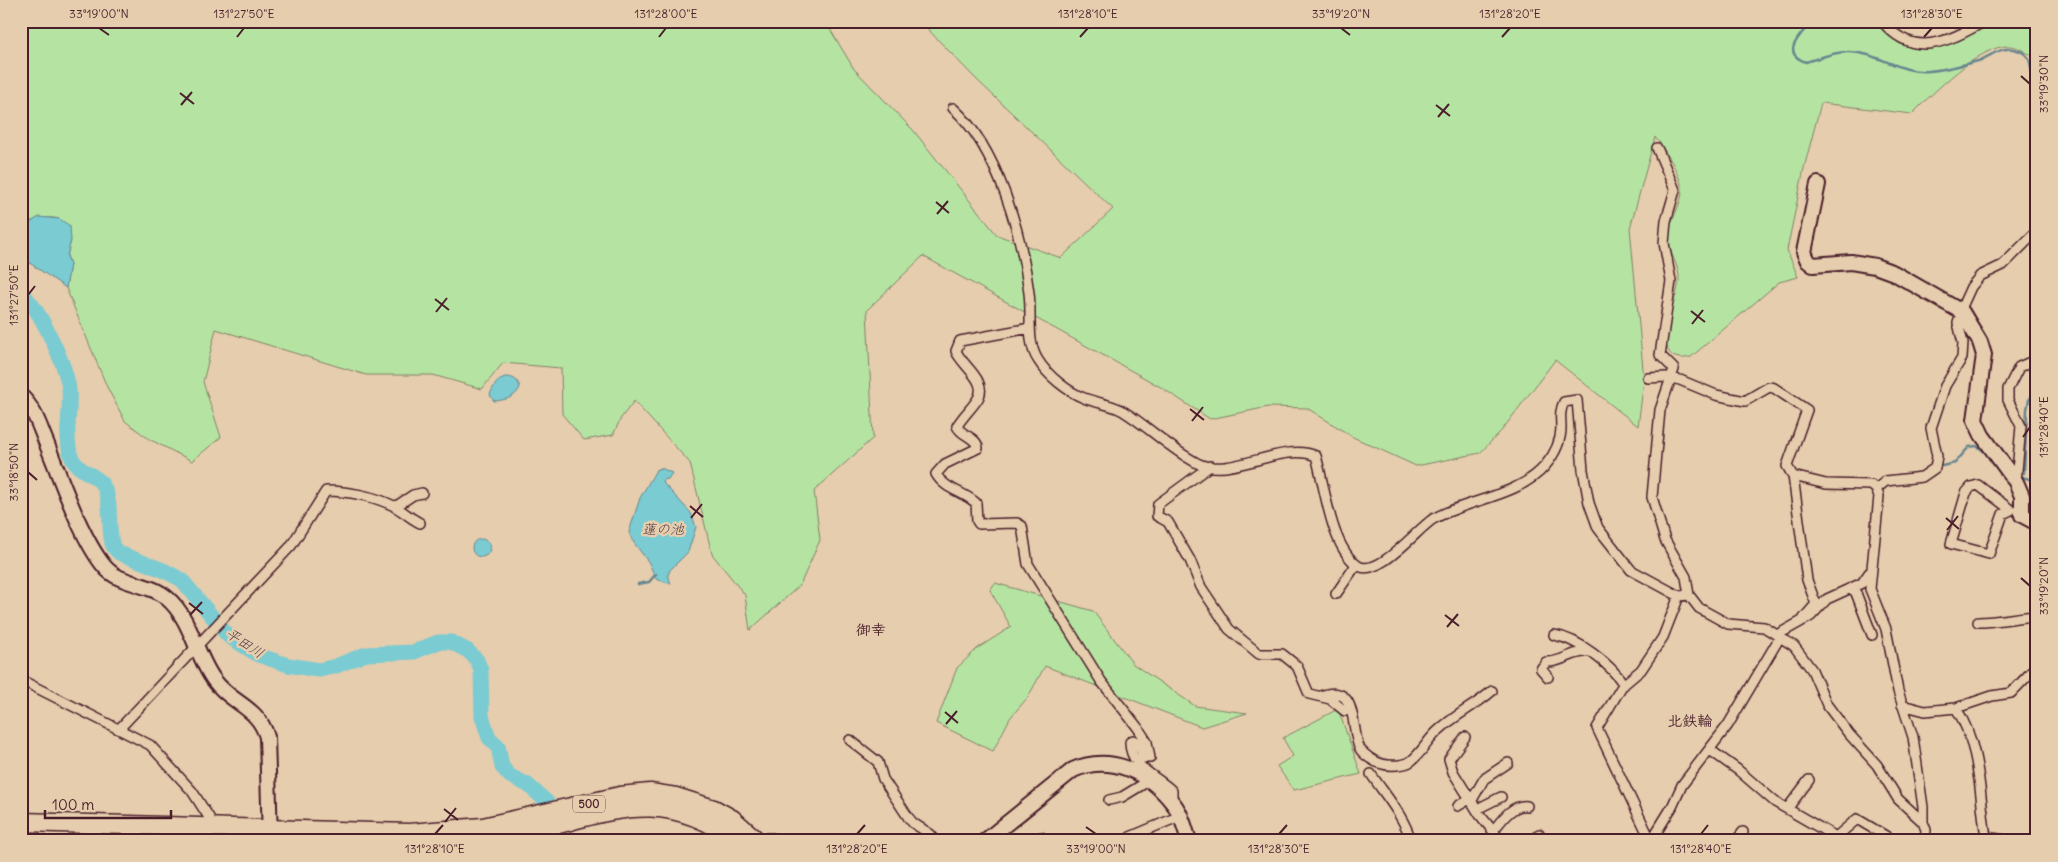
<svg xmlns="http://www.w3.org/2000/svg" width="2058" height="862" font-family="Delius,'Klee One',sans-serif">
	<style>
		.green { fill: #b5e4a2; stroke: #808266 }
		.water { fill: #7acbd2; stroke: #67868f }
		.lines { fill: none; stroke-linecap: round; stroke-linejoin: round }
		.stream { stroke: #67868f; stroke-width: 2.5 }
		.river { stroke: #7acbd2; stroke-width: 15 }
		.street-casing { stroke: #4a1f2b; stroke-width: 12 }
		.secondary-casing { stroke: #4a1f2b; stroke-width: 18 }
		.highway-casing { stroke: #4a1f2b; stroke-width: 21 }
		.street { stroke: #e5cdad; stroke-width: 9 }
		.secondary { stroke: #e5cdad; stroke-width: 14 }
		.highway { stroke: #e5cdad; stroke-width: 18 }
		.ticks { fill: none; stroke: #4a1f2b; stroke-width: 2 }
		.labels { text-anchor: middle; stroke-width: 5; stroke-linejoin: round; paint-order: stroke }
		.shield { fill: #e5cdad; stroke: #785352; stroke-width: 1 }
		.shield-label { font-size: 11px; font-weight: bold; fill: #4a1f2b }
		.water-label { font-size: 14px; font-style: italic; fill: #513944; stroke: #e5cdad }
		.quarter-label { font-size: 15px; font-weight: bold; fill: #4a1f2b; stroke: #e5cdad }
		.neatline { fill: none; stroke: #4a1f2b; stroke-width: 2 }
		.ticks-label { font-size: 12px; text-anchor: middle; fill: #4a1f2b }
	</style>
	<rect width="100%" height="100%" fill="#e5cdad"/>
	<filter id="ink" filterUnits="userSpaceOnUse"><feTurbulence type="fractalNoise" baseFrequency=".02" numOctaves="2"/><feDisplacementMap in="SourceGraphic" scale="10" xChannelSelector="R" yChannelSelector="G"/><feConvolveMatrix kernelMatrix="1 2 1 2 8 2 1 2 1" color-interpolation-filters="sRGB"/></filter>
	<g filter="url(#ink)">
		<path class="green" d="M21,21H825L854,69L913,130L997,235L1061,258L1113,209L975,78L920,21H1879L1892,38L1916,48L1959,41L1993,21H2037V57C2028,56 2021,46 2009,46C1980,45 1933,93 1912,114L1821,103L1804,168L1787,250L1798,277L1779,282L1691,357C1645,367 1677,304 1679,280C1680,267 1669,253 1668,240C1667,225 1684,202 1682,188C1678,170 1666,151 1655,137L1630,228L1644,380L1638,426L1555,360L1502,430L1480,453L1416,466L1353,437L1307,408L1268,407L1210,419L1159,386L923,256L867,310L873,438L814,491L820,540L800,585L750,630L745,595L712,554L690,463L634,401L621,418L613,435L584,440L562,414L561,368L503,363L482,389L433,375H366L216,329L203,382L221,437L192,461L149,439L125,421L107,387L66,288L70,264L67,256L71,240L60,219C42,215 38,221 21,223Z
			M995,583L1093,611L1133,664L1195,706L1247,713L1202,727L1045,666L1028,697L1010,718L993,751L936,723L957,668L978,648L1011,627L990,590Z
			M1338,709L1361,774L1294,790L1277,766L1293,756L1283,738Z"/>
		<path class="water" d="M39,217L60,219L70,226L71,240L67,256L70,264L66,288L21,257V223L31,222Z
			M505,377C513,377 517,379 520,387C516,398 505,400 494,401L490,395C492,388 498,379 505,377Z
			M661,468L672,473L668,479L663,480L664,484L691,513L696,527L688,552L670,570L668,575L671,584L656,579L649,563L632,540L629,532L640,498L656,470Z
			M472 548a9 9 0 1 1 18 0a9 9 0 1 1-18 0Z"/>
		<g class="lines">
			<path class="stream" d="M1812,21C1803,33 1778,53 1806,62C1819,58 1834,52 1847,52C1876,51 1900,74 1929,71C1945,70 1962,65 1978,61C1990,57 2002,45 2017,50C2039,56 2026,79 2037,92
				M1942,466L1955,463L1969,447L1976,446C1990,451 1991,468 2003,473
				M2024,473L2027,409L2029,400L2037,389
				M2018,476L2037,481
				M638,584L649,582L656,574"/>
			<path class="river" d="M1557,24L1569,21
				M21,293C39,306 68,369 69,391C71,413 64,434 71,456C77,473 97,473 104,487C113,506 107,528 113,547L119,553L163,570L182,580L228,636L258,655L288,665L319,670L336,666L366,654L414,652L438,642H451L468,651L477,660L481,670L482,716L489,738L498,746L502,767L510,776L528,785L548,803"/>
			<defs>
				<path id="street" d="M1882,21C1913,60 1948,42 1985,21
					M953,108C998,148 1022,236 1029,293C1032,314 1026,342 1038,360C1047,375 1068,392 1084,398C1096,403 1112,404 1123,411C1149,427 1170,449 1197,463C1230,480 1282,441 1316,456C1325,486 1330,545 1357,565C1377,580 1416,530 1433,519C1468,499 1518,497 1545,466C1554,455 1561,442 1561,428C1561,418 1559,412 1564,402L1577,400L1583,470L1589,503L1598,528L1631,570L1679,596L1689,595
					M1657,148L1675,190L1666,221L1664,243L1671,281L1660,355L1674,369L1660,410L1652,497L1665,540L1686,577L1689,595L1699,608L1728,624L1764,627L1794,646L1812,670L1827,705L1849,734L1877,765L1898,799L1923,822L1926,830L1925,841
					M1960,311L1971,287L1980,276L2003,265L2037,231
					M1030,328L960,341L956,351C962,366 990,382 977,400C971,409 963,416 957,426C961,436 977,437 978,448L945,464L936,474C944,489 964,492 976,503L977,521L979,524L1017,523L1022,526L1028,564L1101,681L1138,728L1147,742L1150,758H1144L1137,742L1133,740L1130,742C1130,768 1156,775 1172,791V802
					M1648,378L1666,377L1680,380L1716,395L1745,401L1769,387L1774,388L1807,410L1787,466L1793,476L1807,580L1816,604L1804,618
					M1210,466L1158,504L1157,516L1168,522L1190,560L1201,587L1229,629L1259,654H1282L1297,666L1309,694L1330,699L1345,711
					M1793,476L1826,484L1871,485L1876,489L1879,496L1870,589L1886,629L1898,691L1913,737L1923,807V822
					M2016,482L2021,426L2008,400V389L2019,367L2037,359
					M1978,485L2011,510L2003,514L1989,554L1951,544L1966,493L1971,487Z
					M1876,489L1886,481L1922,477L1935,468L1937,456L1931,428L1945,386L1962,358L1963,343L1958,323L1962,312
					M395,507L413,495L422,493
					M1852,588L1856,593L1872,635
					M1336,594L1356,565
					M1978,622C1999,622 2016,617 2037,616
					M1554,635C1578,639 1611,664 1624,685
					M1777,635L1811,616L1827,599L1862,583L1869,573
					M1548,677L1541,669L1546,662C1562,663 1572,651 1587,652
					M21,680L150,745L192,791L210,819L212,827
					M1323,695C1360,684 1350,731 1360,749C1364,755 1374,762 1382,764C1389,766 1405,766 1411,761C1422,753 1428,739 1439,730C1455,715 1475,706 1492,691
					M1902,705L1925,711L1956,708L1992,696L2011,693L2037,666
					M1956,708C1981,747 1979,793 1986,837L1983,841
					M120,728L291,546L326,491C347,491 374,496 394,506C403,511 410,518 420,523
					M1465,737L1449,759L1453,772L1480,815L1501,841
					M850,740L878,762L883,779L908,817L913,823L930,834L936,841
					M1710,750L1738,770L1775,802L1836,837L1837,841
					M1371,774C1385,795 1404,816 1411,841
					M1109,800L1122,797L1150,780
					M1472,800L1484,779L1508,763
					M1458,806L1471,798
					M1477,809L1501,797
					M1787,809L1809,780
					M1493,831C1501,821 1512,804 1527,806
					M1041,837L1042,841
					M1836,837L1857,819L1894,841
					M1986,837L2011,841
					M250,839L251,841
					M1132,841L1130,837L1180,816
					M1522,841L1533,840L1539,834
					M1651,841L1597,728L1622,686L1641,670L1663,637L1679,596
					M1651,841L1672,807L1682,785L1728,725L1780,637
					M1736,841L1743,832"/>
				<path id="secondary" d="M1818,184L1804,252L1808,261L1813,265L1851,262L1875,266L1894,273L1962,312L1980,342L1984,355L1975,420L1982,435L2016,482L2022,496V515L2037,523
					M21,396C35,410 39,425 46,442C60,477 81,538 104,566C120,586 149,582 167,598C191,618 196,656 214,680C231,704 258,706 267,737L270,839
					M761,841H772
					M985,841L1073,770C1109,754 1148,771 1172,802C1181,812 1185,828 1189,841"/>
				<path id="highway" d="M21,822L409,833L483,827L620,796L650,793L676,797L714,809L732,819L757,841
					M498,836C593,825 647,775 738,841"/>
			</defs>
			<use href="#street" class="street-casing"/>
			<use href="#secondary" class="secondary-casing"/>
			<use href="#highway" class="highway-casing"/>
			<use href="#street" class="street"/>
			<use href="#secondary" class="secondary"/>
			<use href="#highway" class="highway"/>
		</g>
	</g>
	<path class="ticks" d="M99,28L109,35M1341,28L1350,35M237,37L244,28M659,37L666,28M1080,37L1088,28M1502,37L1510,28M1924,37L1932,28M2021,76L2030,84M180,93L194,104M181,105L192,92M1436,105L1450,116M1438,117L1449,104M936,202L949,213M937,214L948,201M28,295L35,286M435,299L449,310M1691,311L1705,322M436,312L447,298M1692,324L1703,310M1190,409L1204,420M1192,421L1203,407M2023,437L2030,427M28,472L37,480M690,506L703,517M691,518L702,504M1946,518L1959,529M1947,530L1958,516M2021,578L2030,586M189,603L203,614M190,615L202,602M1445,615L1459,626M1447,627L1458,614M945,712L958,723M946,724L957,711M444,809L458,820M445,822L456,808M1086,827L1096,834M435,834L443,825M857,834L865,825M1279,834L1287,825M1701,834L1708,825"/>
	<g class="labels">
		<rect class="shield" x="573" y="795.5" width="32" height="17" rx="4"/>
		<g class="shield-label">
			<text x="589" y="808">500</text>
		</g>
		<g class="water-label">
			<text x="663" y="534">蓮の池</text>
			<text transform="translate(245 643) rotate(33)" y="5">平田川</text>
		</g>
		<g class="quarter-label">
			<text x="871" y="635">御幸</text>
			<text x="1690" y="726">北鉄輪</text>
		</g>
	</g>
	<rect width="2058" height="862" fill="none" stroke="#e5cdad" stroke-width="55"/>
	<path d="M45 810v8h126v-8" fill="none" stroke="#4a1f2b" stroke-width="2.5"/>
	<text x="52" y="810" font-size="15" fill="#4a1f2b" stroke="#e5cdad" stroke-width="4" paint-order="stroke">100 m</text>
	<rect x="28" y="28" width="2002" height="806" class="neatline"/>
	<g class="ticks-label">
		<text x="99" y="18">33°19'00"N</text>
		<text x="244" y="18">131°27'50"E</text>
		<text x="666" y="18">131°28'00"E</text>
		<text x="1088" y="18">131°28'10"E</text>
		<text x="1341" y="18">33°19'20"N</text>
		<text x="1510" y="18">131°28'20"E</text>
		<text x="1932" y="18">131°28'30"E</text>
		<text transform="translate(2044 84) rotate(-90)" y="4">33°19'30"N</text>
		<text transform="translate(14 295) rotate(-90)" y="4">131°27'50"E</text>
		<text transform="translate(2044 427) rotate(-90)" y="4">131°28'40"E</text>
		<text transform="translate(14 472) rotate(-90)" y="4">33°18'50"N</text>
		<text transform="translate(2044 586) rotate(-90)" y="4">33°19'20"N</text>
		<text x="435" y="853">131°28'10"E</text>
		<text x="857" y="853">131°28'20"E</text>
		<text x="1096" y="853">33°19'00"N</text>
		<text x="1279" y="853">131°28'30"E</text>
		<text x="1701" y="853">131°28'40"E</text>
	</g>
</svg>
